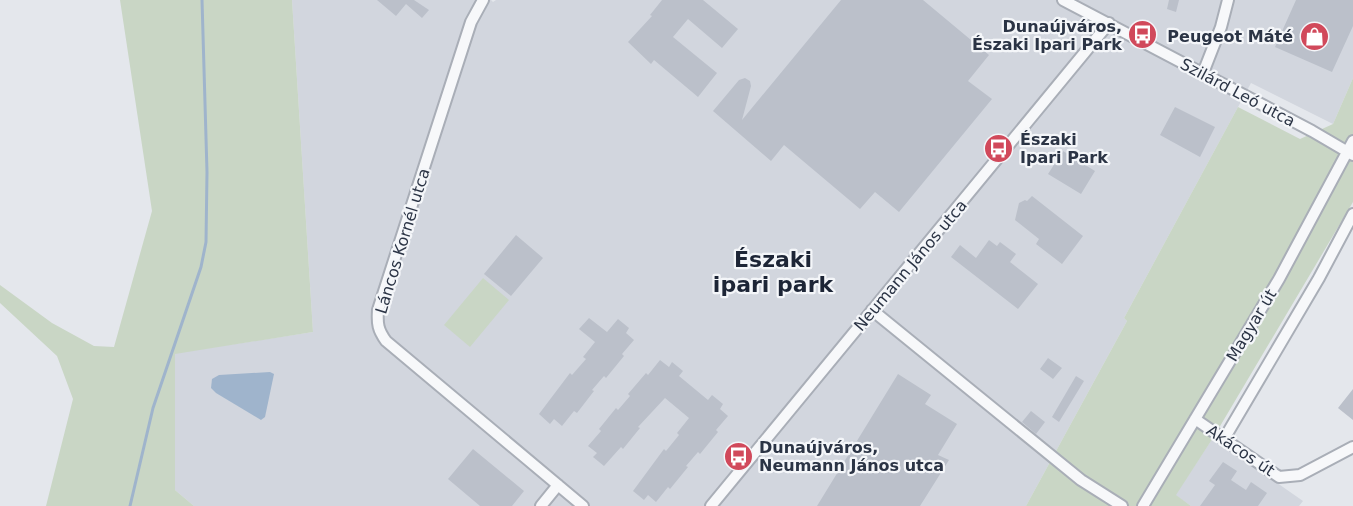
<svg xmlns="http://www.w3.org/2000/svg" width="1353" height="506" font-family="'DejaVu Sans',sans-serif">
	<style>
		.built { fill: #d2d6de }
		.green { fill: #c9d6c5 }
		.water { fill: #9fb4cc }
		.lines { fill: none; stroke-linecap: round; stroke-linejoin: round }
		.stream { stroke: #9fb4cc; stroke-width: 3 }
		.building { fill: #bbc0ca }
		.minor-casing { stroke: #a9aeb7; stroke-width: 14 }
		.minor { stroke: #f7f8fa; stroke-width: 10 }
		.labels { text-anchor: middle; stroke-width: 4.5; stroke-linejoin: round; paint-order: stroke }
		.poi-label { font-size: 16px; font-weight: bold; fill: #2b3445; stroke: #f4f6f9; text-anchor: end }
		.street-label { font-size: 16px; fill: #2b3445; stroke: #f4f6f9 }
		.district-label { font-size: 22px; font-weight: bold; fill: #1d2536; stroke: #f4f6f9 }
	</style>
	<rect width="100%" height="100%" fill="#e4e7ec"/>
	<path class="built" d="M292,0H491L493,2L496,0H1353V78L1333,124L1251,83L1124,318L1127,321L1026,506H194L175,490V353L313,332Z
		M1213,438L1303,501L1299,506H1191L1175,495Z"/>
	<path class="green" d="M120,0H292L313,332L175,354V490L194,506H46L73,399L57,356L0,303V285L52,323L94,346L114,347L152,211Z
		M1353,78V202L1213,438L1176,495L1191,506H1026L1127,321L1124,318L1238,107L1300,139L1333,124Z
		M483,278L509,300L470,347L444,325Z"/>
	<path class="water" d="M270,372L274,374L265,417L261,420L216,393L211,388L212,379L219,375Z"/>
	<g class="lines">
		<path class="stream" d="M130,506L153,408L201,267L206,242L207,172L202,0"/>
	</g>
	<path class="building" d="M377,0H414L429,10L422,18L406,4L396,16Z
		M662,0H703L738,29L722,48L688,19L673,37L717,73L698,97L654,60L651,64L628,42L652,16L650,15Z
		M841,0H923L989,55L968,81L992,99L899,212L875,192L860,209L784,145L771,161L713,111L739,80L745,78L750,81L751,86L742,120Z
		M1169,0H1179L1176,12L1167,9Z
		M1296,0H1353V26L1332,72L1275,47Z
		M1175,107L1215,127L1200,157L1160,135Z
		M1063,151L1095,171L1081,194L1048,174Z
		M1032,196L1083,236L1062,264L1036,244L1039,239L1015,220L1019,203L1025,200L1027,201Z
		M516,235L543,258L511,296L484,274Z
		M989,240L997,246L1000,242L1016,254L1010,262L1038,284L1018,309L951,257L960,245L976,258Z
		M589,318L607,332L618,319L629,328L626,333L634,340L622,354L624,356L606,378L604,376L592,390L594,391L577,413L574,411L562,426L554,419L550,424L539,414L570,373L572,375L586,359L583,357L595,342L579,329Z
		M1048,358L1062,368L1053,379L1040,369Z
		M660,360L669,367L672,362L683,371L679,376L708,400L712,395L723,404L720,409L728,416L716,430L718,432L700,454L698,452L686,466L688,467L670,489L668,487L656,502L648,495L644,500L633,491L664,449L666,451L679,435L677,433L689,418L665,398L638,427L640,428L623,449L621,447L604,466L593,457L597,453L588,446L601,431L599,429L616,408L618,410L630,396L628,394L646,373L648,375Z
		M898,374L931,395L925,404L957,424L938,455L949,460L920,506H817Z
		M1076,376L1084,381L1059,422L1052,417Z
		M1353,389V420L1338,408Z
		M1031,411L1045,422L1036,434L1022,422Z
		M473,449L524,491L512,506H480L448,479Z
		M1223,462L1237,471L1231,480L1246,490L1251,482L1267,493L1258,506H1200L1215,485L1209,481Z"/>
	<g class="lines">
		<defs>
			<path id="minor" d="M483,0L471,22L378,310C377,324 378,330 386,341L583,506
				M1063,0L1312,131L1353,155
				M1203,73L1221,27L1228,0
				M872,310L1081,480L1122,506
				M1195,419L1279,477L1300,475L1353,447
				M1224,439L1319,278L1353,214
				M541,506L558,485
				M711,506L1109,23
				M1143,506L1279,279L1353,141"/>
		</defs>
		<use href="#minor" class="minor-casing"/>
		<use href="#minor" class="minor"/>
	</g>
	<defs>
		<symbol id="bus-disc" viewBox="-11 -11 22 22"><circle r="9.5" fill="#d1495b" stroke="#f4f6f9"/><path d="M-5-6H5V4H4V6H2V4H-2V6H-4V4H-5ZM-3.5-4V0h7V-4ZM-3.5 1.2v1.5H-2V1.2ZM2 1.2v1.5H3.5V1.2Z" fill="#fff"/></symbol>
		<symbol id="shop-disc" viewBox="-11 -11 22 22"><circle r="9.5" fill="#d1495b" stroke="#f4f6f9"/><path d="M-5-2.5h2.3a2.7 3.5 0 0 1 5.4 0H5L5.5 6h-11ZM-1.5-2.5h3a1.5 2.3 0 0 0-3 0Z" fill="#fff"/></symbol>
	</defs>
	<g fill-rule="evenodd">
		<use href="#bus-disc" x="1126" y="18" width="33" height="33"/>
		<use href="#shop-disc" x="1298" y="20" width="33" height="33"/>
		<use href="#bus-disc" x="982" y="132" width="33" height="33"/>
		<use href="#bus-disc" x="722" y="440" width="33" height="33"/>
	</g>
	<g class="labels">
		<g class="poi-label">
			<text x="1122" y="32">Dunaújváros,<tspan x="1122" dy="18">Északi Ipari Park</tspan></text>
			<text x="1293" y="42">Peugeot Máté</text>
			<text x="1020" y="145" text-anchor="start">Északi<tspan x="1020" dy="18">Ipari Park</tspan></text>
			<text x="759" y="453" text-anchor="start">Dunaújváros,<tspan x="759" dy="18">Neumann János utca</tspan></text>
		</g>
		<g class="street-label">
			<text transform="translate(1238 92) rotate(28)" y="6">Szilárd Leó utca</text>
			<text transform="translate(402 241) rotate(-73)" y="6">Láncos Kornél utca</text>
			<text transform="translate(910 265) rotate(-50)" y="6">Neumann János utca</text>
			<text transform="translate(1251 325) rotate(-59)" y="6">Magyar út</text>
			<text transform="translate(1241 450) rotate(34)" y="6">Akácos út</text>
		</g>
		<g class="district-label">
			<text x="773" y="267">Északi<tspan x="773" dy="25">ipari park</tspan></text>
		</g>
	</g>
</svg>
